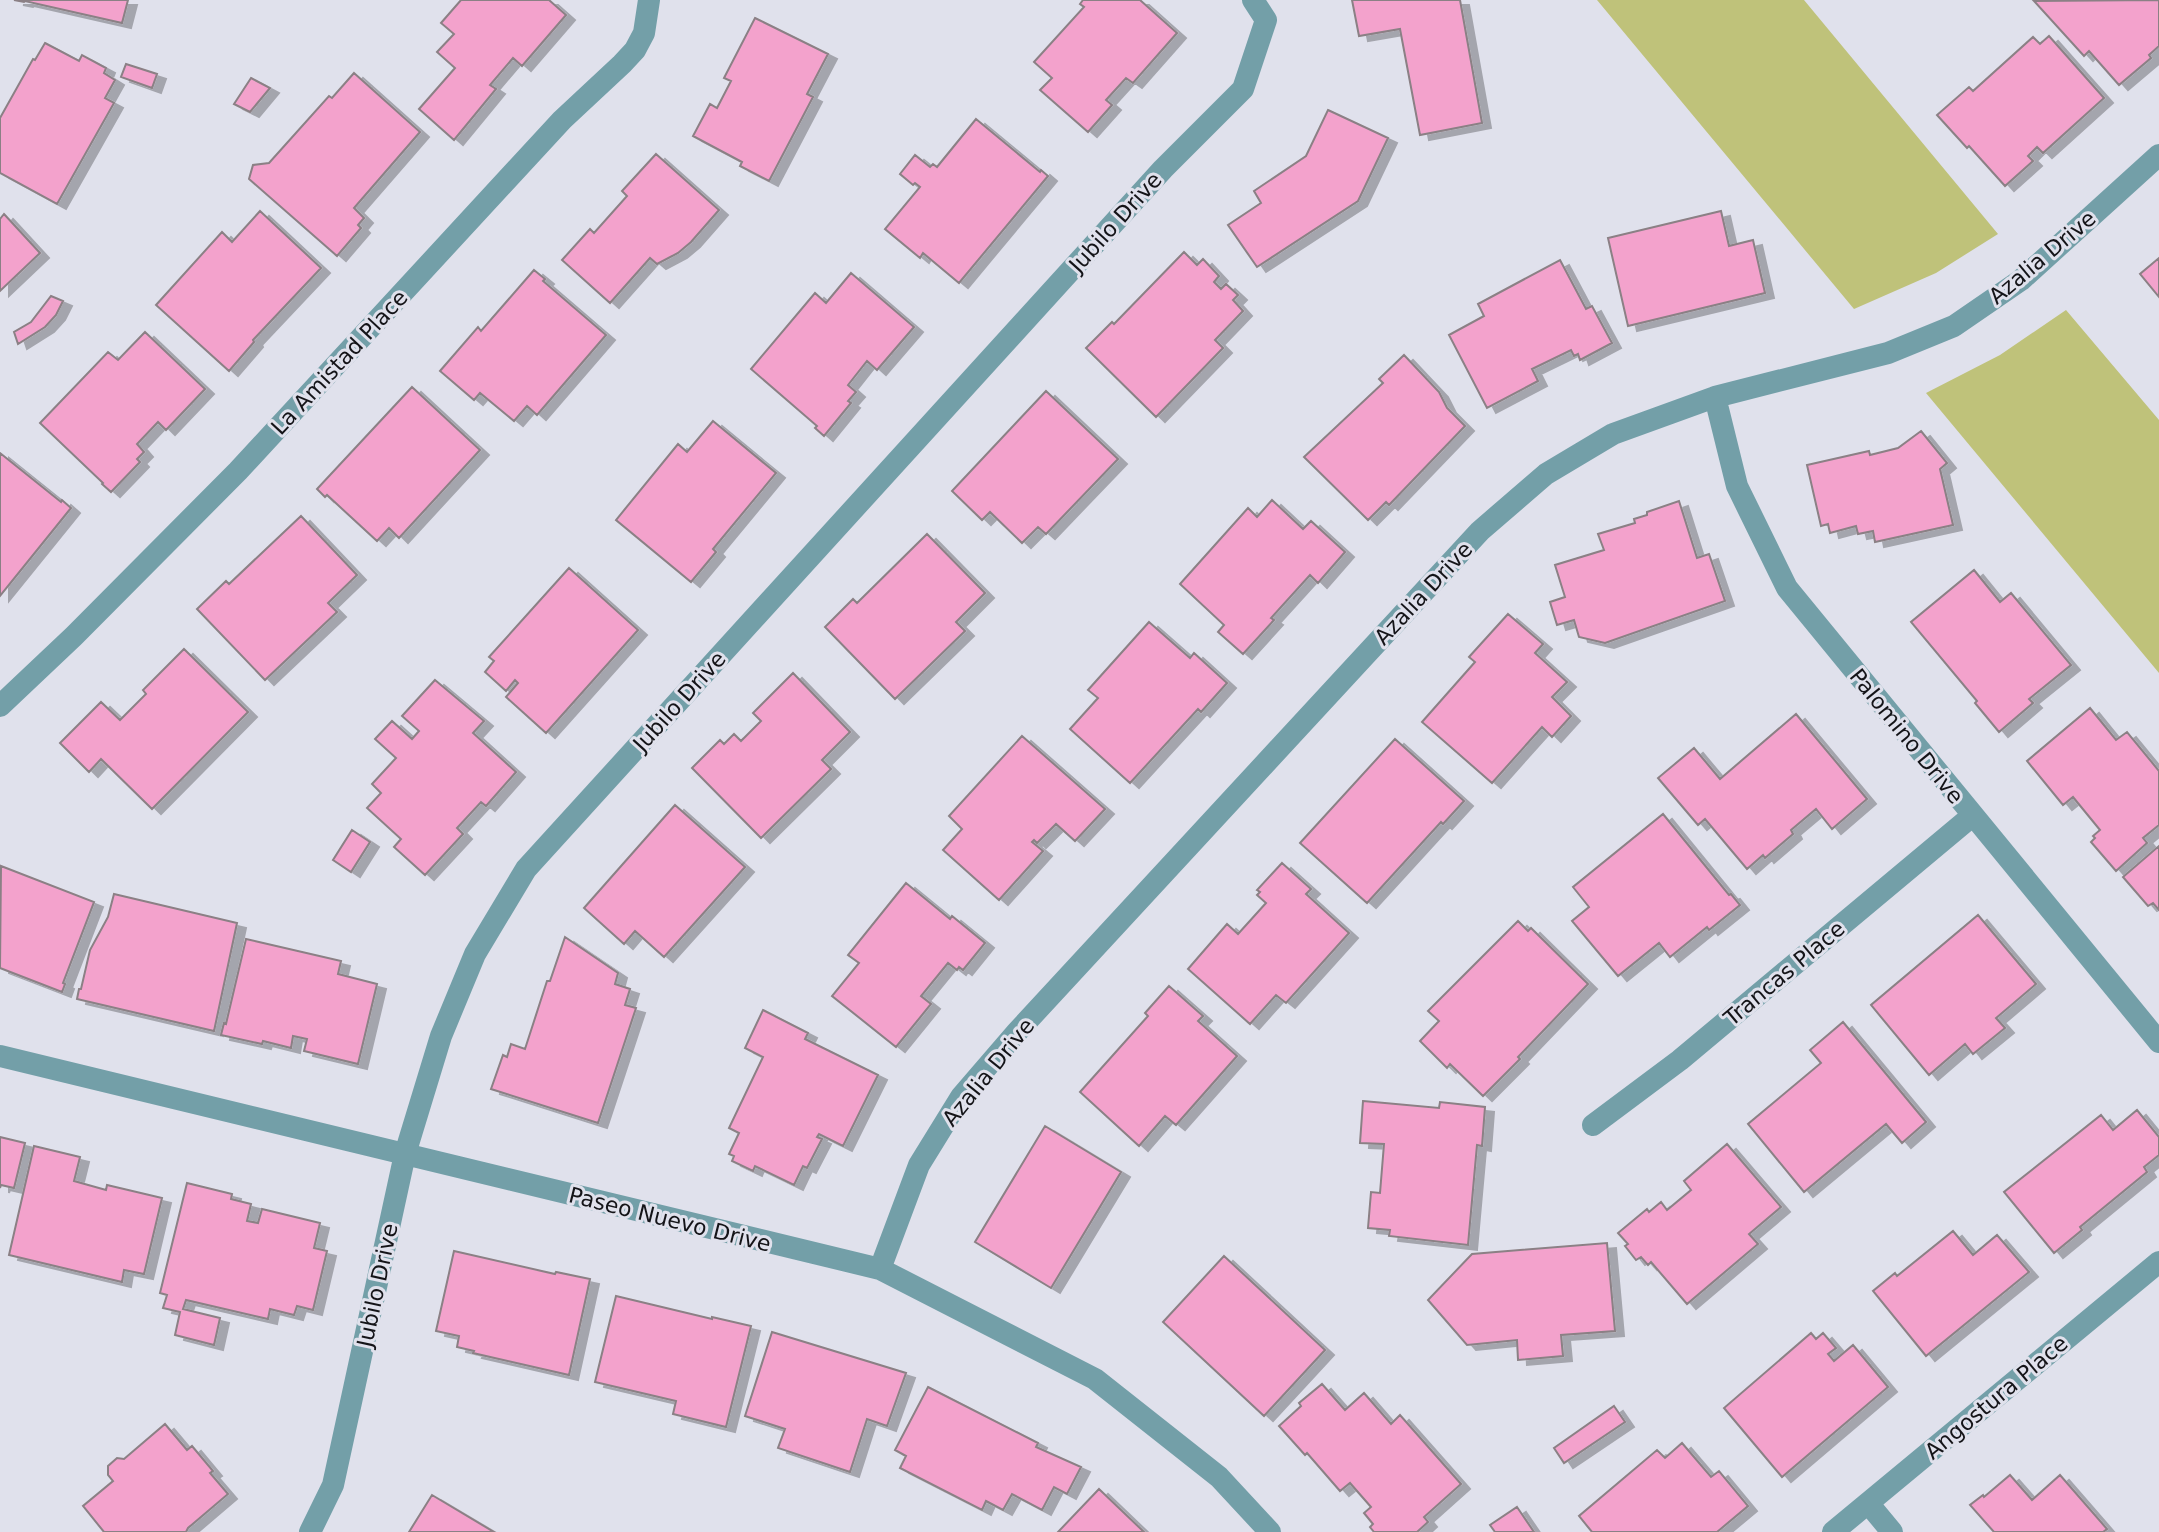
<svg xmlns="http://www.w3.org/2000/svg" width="2159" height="1532" font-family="'DejaVu Sans',sans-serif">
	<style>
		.green { fill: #bfc27a }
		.building { fill: #f3a2cc; stroke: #8b8085; stroke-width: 2; filter: url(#shadow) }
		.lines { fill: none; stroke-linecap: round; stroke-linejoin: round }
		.minor { stroke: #739fa8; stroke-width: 22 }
		.labels { text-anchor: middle; stroke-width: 6; stroke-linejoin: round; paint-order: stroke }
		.street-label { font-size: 22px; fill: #141418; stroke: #e0e1ec }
	</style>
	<defs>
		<filter id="shadow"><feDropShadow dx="9" dy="5" stdDeviation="0" flood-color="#0004"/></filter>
	</defs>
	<rect width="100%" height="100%" fill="#e0e1ec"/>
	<path class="green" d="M1597,0H1804L1998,234L1936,273L1854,309Z
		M2066,310L2159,420V673L1926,393L2000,355Z"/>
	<path class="building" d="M14,0H128L122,23L25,1L24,2Z
		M461,0H549L566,15L522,66L513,58L490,85L496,89L454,140L419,109L455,68L437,52L454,34L441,23Z
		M1083,0H1140L1177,33L1133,83L1126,78L1106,100L1112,105L1088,132L1040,90L1052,78L1034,62L1084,7L1080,4Z
		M1352,0H1460L1482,123L1420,135L1400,29L1359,36Z
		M2159,0V46L2149,55L2151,58L2119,85L2089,51L2084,56L2034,1Z
		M755,18L828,54L807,94L813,97L769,181L740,166L742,162L693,136L710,104L717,108L731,81L724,78Z
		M2049,36L2104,98L2043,153L2037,147L2028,156L2033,161L2005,186L1969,146L1967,148L1937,115L1969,87L1973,91L2033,37L2040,44Z
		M45,43L79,61L82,55L106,68L104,73L115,80L105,98L114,103L57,204L0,173V118L33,59L35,60Z
		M126,64L157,74L152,88L121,77Z
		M354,73L420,132L354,208L364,218L358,225L361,228L337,256L249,179L253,165L269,163L329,96L332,98Z
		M251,78L270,88L250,112L234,104Z
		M1328,110L1388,138L1358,201L1257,267L1228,225L1261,203L1254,191L1306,156Z
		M976,119L1040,172L1041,170L1048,176L959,283L923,253L920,258L885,229L920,187L915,183L913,185L900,174L915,155L930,167L933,164L937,167Z
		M656,154L719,210L691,242L678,253L657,264L650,258L610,303L562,260L590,229L594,233L627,196L622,191Z
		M260,211L321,268L253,340L254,342L229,371L156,305L222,232L232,242Z
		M1721,211L1729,246L1753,240L1765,293L1628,326L1608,238Z
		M4,214L40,253L0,291V219Z
		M1184,252L1197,265L1203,259L1219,276L1214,282L1221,289L1226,284L1238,295L1233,300L1243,311L1215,340L1223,348L1156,417L1086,348L1112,322L1114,324Z
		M2159,258V297L2140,274Z
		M1560,260L1586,309L1592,306L1612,343L1580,360L1578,354L1574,356L1571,350L1532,369L1538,381L1487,408L1449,335L1484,316L1478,304Z
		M534,270L545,279L543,281L606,335L537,415L527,406L514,421L480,393L474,400L440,371L478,327L481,331Z
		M851,273L914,327L877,370L867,361L848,385L856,392L848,401L851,403L824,436L815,428L817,426L751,369L815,293L826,303Z
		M51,296L63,301L56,315L45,327L18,344L14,332L31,322Z
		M145,332L205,389L166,430L158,422L137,444L144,452L137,459L140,462L111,492L102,484L103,483L40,423L108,352L118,360Z
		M1404,355L1439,392L1447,408L1465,426L1389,505L1386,502L1368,520L1304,457L1383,383L1379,379Z
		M412,387L480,450L399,538L389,528L377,541L327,495L325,497L317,489Z
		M1046,391L1118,459L1046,534L1038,527L1022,543L990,512L982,520L952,491Z
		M713,421L776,473L713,549L716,552L691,582L616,520L678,444L687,452Z
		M1921,431L1947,463L1940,469L1953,525L1875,542L1873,531L1858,534L1856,526L1830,533L1828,524L1821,526L1807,465L1869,451L1870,455L1898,448Z
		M0,453L61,502L62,500L71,508L0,596Z
		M1272,500L1303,529L1311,521L1345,552L1318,583L1310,575L1271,618L1274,620L1243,654L1218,632L1224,625L1180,584L1248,508L1257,517Z
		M1679,501L1697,558L1709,554L1725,601L1605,643L1579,637L1574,620L1557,625L1550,602L1565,597L1555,565L1604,550L1598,534L1635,523L1634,519L1647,515V512Z
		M301,516L357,575L328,603L337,612L265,680L197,609L226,581L229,584Z
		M927,534L985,593L956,622L965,631L895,699L825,627L853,599L857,603Z
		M569,568L638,630L546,733L506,697L518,683L515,680L506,691L485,672L494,661L489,657Z
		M1974,570L2000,602L2011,593L2071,665L2029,699L2033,703L1999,732L1975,703L1977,701L1911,622Z
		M1508,614L1543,644L1535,653L1567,682L1552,697L1571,716L1552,737L1542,727L1492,783L1422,722L1475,662L1469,657Z
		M1149,622L1190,658L1194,653L1227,683L1201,712L1198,709L1130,783L1070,729L1098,698L1088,690Z
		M184,649L248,712L152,809L101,759L89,772L60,743L101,702L120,720L146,694L143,690Z
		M793,673L850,732L822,760L831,769L761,838L692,768L720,740L724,744L734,734L741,741L761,721L753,713Z
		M435,680L484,721L473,733L516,772L486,806L481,802L457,828L463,834L425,875L394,847L401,839L367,808L381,793L372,784L396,758L375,739L392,721L412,739L419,731L402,716Z
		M2090,708L2116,740L2127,732L2159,771V825L2143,838L2147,843L2116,871L2091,842L2095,838L2093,836L2100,830L2073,797L2063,805L2027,761Z
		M1796,714L1867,799L1832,829L1816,809L1791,830L1793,834L1765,858L1763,855L1747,869L1705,819L1698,825L1658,778L1694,748L1720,779Z
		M1022,736L1105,809L1075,841L1056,824L1037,843L1034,840L1032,842L1043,851L999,900L943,850L962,829L949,816Z
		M1395,739L1464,801L1443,824L1441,822L1367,903L1300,843Z
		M675,805L745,867L664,957L635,931L624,944L584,908Z
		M1663,814L1729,895L1731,894L1740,905L1709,930L1707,927L1670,957L1659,943L1618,976L1572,921L1589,907L1573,887Z
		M352,830L370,842L351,872L333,860Z
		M2159,846V910L2153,903L2148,906L2123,877Z
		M1282,863L1311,889L1306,894L1349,933L1286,1003L1276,995L1250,1024L1188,969L1227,924L1238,934L1266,903L1257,895L1260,892L1257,890Z
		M1,866L94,902L63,983L65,984L62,992L0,968Z
		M906,883L950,919L952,916L985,943L963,970L959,967L957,970L948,963L921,996L931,1004L896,1047L832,996L859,963L848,955Z
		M114,894L237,923L214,1031L77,999L79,989H81L90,950L108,917Z
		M1978,915L2036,984L1996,1018L2005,1028L1973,1054L1965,1044L1929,1075L1871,1005Z
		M1518,921L1528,931L1531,928L1588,984L1518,1057L1520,1059L1483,1096L1450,1064L1447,1068L1420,1041L1439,1021L1428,1011Z
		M565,937L618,973L615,984L630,989L625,1005L636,1008L598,1123L491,1089L503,1055L507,1057L511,1044L525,1049L547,981H550Z
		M246,939L341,961L338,974L377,984L358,1064L304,1051L307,1039L293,1036L291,1048L263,1041L262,1044L221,1035L224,1023L226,1024Z
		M1169,986L1203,1016L1198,1021L1237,1056L1176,1125L1165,1116L1139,1146L1080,1092L1148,1016L1145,1013Z
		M763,1010L808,1033L805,1039L878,1075L843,1146L819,1134L817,1137L822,1139L807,1168L803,1166L794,1185L755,1166L753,1171L732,1161L734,1156L729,1154L739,1133L729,1128L763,1057L745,1048Z
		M1843,1022L1926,1122L1902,1143L1886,1124L1804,1192L1748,1124L1821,1063L1810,1050Z
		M1363,1101L1439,1108L1440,1102L1485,1107L1482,1146L1477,1145L1468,1245L1389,1236L1390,1230L1368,1228L1371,1192L1380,1193L1384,1144L1360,1143Z
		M2137,1110L2159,1137V1155L2144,1167L2147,1172L2080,1227L2082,1230L2054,1253L2004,1192L2101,1115L2113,1130Z
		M1045,1126L1121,1172L1051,1288L975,1242Z
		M0,1137L25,1143L14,1188L1,1185L0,1188Z
		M1727,1144L1781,1207L1749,1234L1758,1244L1687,1304L1651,1262L1648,1265L1641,1257L1636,1260L1625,1246L1628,1244L1618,1233L1647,1209L1649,1212L1661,1202L1667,1210L1691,1190L1684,1181Z
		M34,1146L80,1157L74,1181L106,1190L107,1185L162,1198L144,1274L124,1270L122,1282L9,1255Z
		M187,1183L232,1194L231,1199L251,1204L247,1221L258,1223L262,1209L320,1223L314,1248L327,1251L313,1310L297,1306L294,1315L270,1309L268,1319L186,1300L183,1309L220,1318L214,1345L175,1335L180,1312L163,1308L167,1295L160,1293Z
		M1953,1231L1973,1255L1997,1235L2029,1272L1926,1356L1873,1291L1895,1273L1897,1276Z
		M1607,1243L1615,1331L1561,1335L1563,1356L1518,1360L1517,1340L1467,1345L1428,1300L1472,1254Z
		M454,1251L555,1274L556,1272L590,1279L569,1375L473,1353L474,1351L457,1347L459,1336L436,1331Z
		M1224,1256L1325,1350L1264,1416L1163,1322Z
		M616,1296L712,1319V1317L751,1326L726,1427L673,1414L676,1401L595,1382Z
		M772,1332L906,1373L887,1426L867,1419L850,1472L778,1448L785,1429L745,1416Z
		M1811,1333L1816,1339L1823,1333L1836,1348L1828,1354L1834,1361L1853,1345L1888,1387L1782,1477L1724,1408Z
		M1322,1384L1345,1410L1364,1393L1391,1424L1400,1415L1461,1484L1424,1517L1428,1522L1417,1532H1374L1370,1527L1373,1524L1364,1513L1371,1507L1350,1483L1340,1491L1307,1453L1305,1455L1279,1426L1301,1406L1299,1403Z
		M928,1387L1038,1443L1036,1447L1081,1467L1067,1494L1054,1487L1042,1510L1012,1494L1003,1510L986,1501L982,1510L900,1468L906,1456L895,1450Z
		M1614,1406L1625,1422L1564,1463L1554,1448Z
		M165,1424L187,1450L192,1446L213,1471L210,1473L228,1494L188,1528L186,1532H104L83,1506L113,1481L108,1475V1466L117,1458L124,1459Z
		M1682,1443L1711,1477L1719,1471L1748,1506L1717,1532H1592L1579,1516L1657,1450L1665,1458Z
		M2010,1475L2032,1500L2060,1475L2107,1529L2103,1532H1994L1970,1505L1983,1495L1984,1497Z
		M1099,1489L1144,1532H1058Z
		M432,1495L494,1532H409Z
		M1517,1507L1534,1532H1495L1490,1525Z"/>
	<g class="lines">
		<path class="minor" d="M1715,397L1737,486L1787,588L2159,1042
			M0,706L74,636L238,471L562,120L622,64L635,50L644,33L649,0
			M0,1056L880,1269L1095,1379L1219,1477L1270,1532
			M1593,1125L1680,1060L1972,816
			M880,1269L919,1165L961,1097L1017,1032L1480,531L1546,474L1613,434L1715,397L1888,353L1954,326L2021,280L2159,155
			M1868,1503L1892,1532
			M310,1532L333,1485L405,1154L441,1036L475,954L526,869L1163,169L1243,89L1266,20L1253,0
			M1833,1532L2159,1262"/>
	</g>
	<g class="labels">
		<g class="street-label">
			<text transform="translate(1115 222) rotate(-48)" y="8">Jubilo Drive</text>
			<text transform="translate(2042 257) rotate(-40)" y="8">Azalia Drive</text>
			<text transform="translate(339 362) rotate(-47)" y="8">La Amistad Place</text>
			<text transform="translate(1423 593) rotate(-47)" y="8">Azalia Drive</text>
			<text transform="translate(679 701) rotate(-48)" y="8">Jubilo Drive</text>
			<text transform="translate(1907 736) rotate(51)" y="8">Palomino Drive</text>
			<text transform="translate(1784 973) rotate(-40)" y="8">Trancas Place</text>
			<text transform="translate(988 1072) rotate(-51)" y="8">Azalia Drive</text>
			<text transform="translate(670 1219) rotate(14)" y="8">Paseo Nuevo Drive</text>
			<text transform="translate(377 1285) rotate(-78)" y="8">Jubilo Drive</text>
			<text transform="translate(1996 1397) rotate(-40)" y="8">Angostura Place</text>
		</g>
	</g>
</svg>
